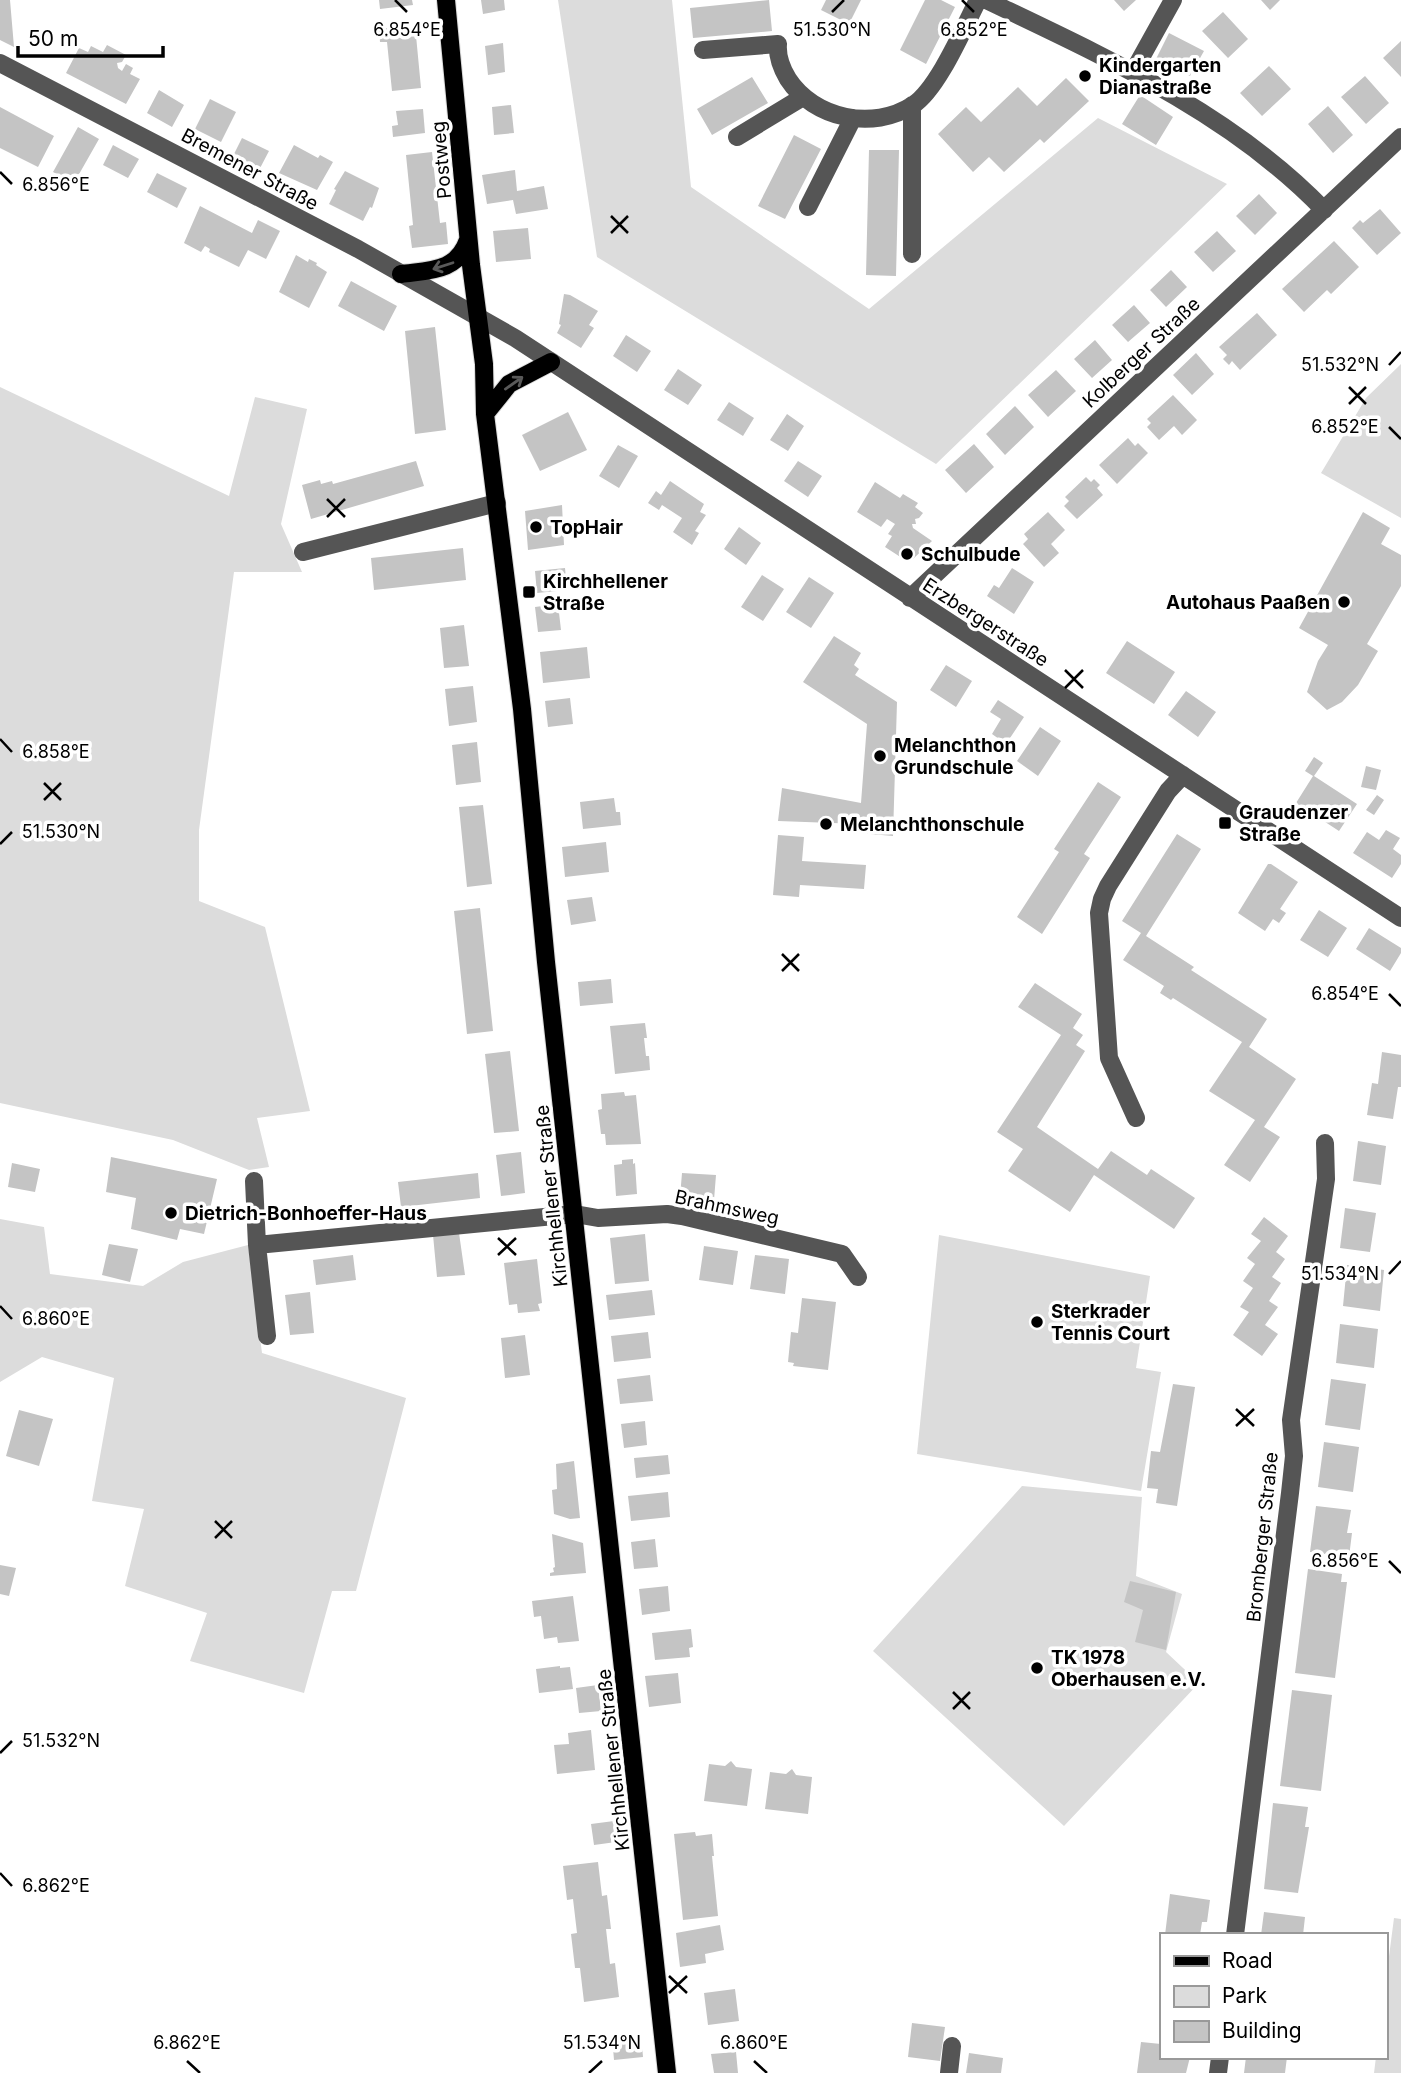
<svg xmlns="http://www.w3.org/2000/svg" width="1401" height="2073" font-family="Inter,sans-serif">
	<style>
		.green { fill: #dcdcdc }
		.building { fill: #c4c4c4 }
		.lines { fill: none; stroke-linecap: round; stroke-linejoin: round }
		.major-casing { stroke: #dbdbdb; stroke-width: 20 }
		.minor { stroke: #555; stroke-width: 18 }
		.major { stroke: #000; stroke-width: 18 }
		.oneway { stroke: #595959 }
		.ticks { fill: none; stroke: #000; stroke-width: 2.5 }
		.poi-dot { fill: #000; stroke: #fff; stroke-width: 2.5 }
		.labels { text-anchor: middle; stroke-width: 7; stroke-linejoin: round; paint-order: stroke }
		.poi-label { font-size: 19px; font-weight: bold; fill: #000; stroke: #fff; text-anchor: start }
		.street-label { font-size: 19px; fill: #000; stroke: #fff }
		.ticks-label { font-size: 18px; text-anchor: middle; fill: #000; stroke: #fff; stroke-width: 7; stroke-linejoin: round; paint-order: stroke }
	</style>
	<rect width="100%" height="100%" fill="#fff"/>
	<path class="green" d="M558,0H672L691,187L869,309L1098,118L1227,184L936,464L597,257Z
		M1401,364V518L1321,473L1366,398Z
		M0,387L229,496L255,397L307,409L281,524L302,572H234L199,830V901L265,927L310,1111L257,1118L269,1167L249,1170L173,1140L0,1103Z
		M0,1219L44,1227L50,1274L143,1286L183,1262L248,1245L262,1353L406,1398L356,1591H332L304,1693L190,1661L207,1613L125,1586L144,1509L92,1501L114,1378L42,1357L0,1382Z
		M939,1235L1150,1276L1136,1368L1161,1372L1141,1491L917,1454Z
		M1022,1486L1142,1497L1136,1576L1182,1594L1166,1652L1199,1683L1064,1826L873,1651Z
		M1394,1918L1401,1919V2073H1374L1376,2057H1385V1987Z"/>
	<path class="building" d="M0,0H10L14,47L0,40Z
		M379,0H412L413,5L380,9Z
		M481,0H504L505,10L483,14Z
		M769,0L772,31L693,38L690,8Z
		M826,0H861L849,24L821,10Z
		M925,0H941L955,7L926,64L900,50Z
		M1114,0H1136L1124,11Z
		M1261,0H1280L1270,10Z
		M1223,12L1248,39L1228,58L1202,31Z
		M415,25L421,88L392,91L387,42H380L379,29Z
		M1169,33L1204,51L1190,76L1156,59Z
		M1401,41V77L1383,58Z
		M503,43L505,72L488,75L485,46Z
		M107,45L126,55L122,62L117,63L118,68L122,71L126,64L133,68L130,74L140,79L126,104L66,73L79,48L88,52L91,46L103,52Z
		M1269,66L1291,89L1262,116L1240,93Z
		M1365,76L1389,103L1366,124L1341,97Z
		M752,77L768,103L712,135L697,109Z
		M1066,78L1089,101L1044,143L1040,139L1004,172L989,157L973,172L938,134L966,107L981,122L1018,87L1037,106Z
		M159,90L184,105L172,127L147,113Z
		M1140,95L1173,117L1156,145L1122,124Z
		M210,99L236,112L221,142L195,129Z
		M511,105L514,133L494,135L492,107Z
		M1328,106L1353,135L1333,153L1308,124Z
		M0,107L54,136L38,167L0,148Z
		M423,109L425,133L393,137L392,126L398,125L396,111Z
		M78,127L99,139L74,183L53,172Z
		M794,135L821,149L785,219L758,206Z
		M242,138L269,151L258,172L232,158Z
		M113,145L139,159L128,178L103,165Z
		M294,145L318,158L320,155L333,162L317,190L279,173Z
		M869,150H899L896,276L866,275Z
		M432,152L440,223L446,222L448,244L412,248L409,226L413,225L406,155Z
		M515,170L517,191L544,186L548,209L516,214L513,200L487,204L482,175Z
		M345,171L379,188L372,208L370,207L363,221L329,204L336,190L334,189Z
		M157,173L187,188L177,208L147,192Z
		M1259,194L1277,213L1255,235L1236,216Z
		M200,206L252,233L258,220L280,231L266,259L248,250L239,267L209,252L210,249L205,246L201,252L184,243Z
		M1380,209L1401,233L1377,255L1352,228L1360,220L1363,223Z
		M528,228L531,259L496,262L493,231Z
		M1217,231L1236,251L1213,272L1194,252Z
		M1334,241L1359,267L1331,294L1327,290L1304,312L1282,289Z
		M296,255L308,262L309,259L317,263L316,265L327,272L309,308L279,292Z
		M1171,270L1187,287L1166,307L1150,290Z
		M351,281L397,306L384,331L338,306Z
		M564,294L570,295L598,311L589,325L594,328L581,348L557,333L561,325L559,324Z
		M1134,305L1150,323L1128,342L1112,325Z
		M1257,313L1277,335L1240,370L1232,361L1229,365L1223,359L1227,355L1219,347Z
		M435,327L446,430L415,434L405,331Z
		M626,335L651,351L637,372L613,356Z
		M1095,340L1112,360L1092,378L1074,359Z
		M1196,353L1214,374L1192,395L1173,375Z
		M678,369L702,385L688,405L664,390Z
		M1056,370L1076,391L1048,417L1028,395Z
		M1173,395L1197,420L1182,435L1174,426L1159,440L1147,427L1151,423L1147,419Z
		M729,402L754,418L743,436L717,420Z
		M1015,406L1034,427L1005,455L986,434Z
		M568,412L587,450L540,471L522,435Z
		M787,414L804,426L788,451L770,440Z
		M1128,438L1135,446L1138,443L1148,453L1117,484L1099,465Z
		M974,444L994,467L966,493L945,470Z
		M618,445L638,456L619,488L599,476Z
		M416,461L424,486L311,519L302,485L320,480L321,484L332,481L333,484Z
		M798,461L822,476L808,497L784,481Z
		M1086,477L1091,482L1094,479L1100,485L1097,488L1103,495L1077,519L1064,506L1069,501L1065,497Z
		M670,481L704,504L700,512L706,515L695,531L699,533L692,545L673,532L682,518L662,505L659,510L648,503L656,491L661,495Z
		M875,482L900,498L903,494L918,503L915,507L923,513L919,518L915,519L916,524H912L913,528L932,541L913,559L905,560L885,547L892,536L888,534L895,524L887,519L881,527L857,512Z
		M562,505L564,545L528,550L525,511Z
		M1048,512L1065,530L1051,544L1059,553L1044,567L1023,544L1028,539L1024,534Z
		M1363,512L1390,528L1381,544L1401,555V586L1367,644L1378,651L1358,685L1342,702L1327,710L1307,692L1318,661L1328,645L1299,628Z
		M739,527L761,543L746,565L724,549Z
		M463,548L466,580L374,590L371,558Z
		M565,568L567,590L537,593L535,571Z
		M1012,568L1034,582L1014,614L987,596L994,585L999,588Z
		M762,575L784,589L763,621L741,607Z
		M809,577L834,593L811,628L786,612Z
		M558,604L561,630L538,632L535,607Z
		M464,625L469,666L444,668L440,628Z
		M834,636L861,653L854,665L859,669L855,675L897,702L893,836L859,833L860,824L778,821L782,788L861,803L867,724L803,682Z
		M1127,641L1175,672L1154,704L1106,673Z
		M587,647L590,678L543,683L540,652Z
		M946,665L972,681L956,707L930,690Z
		M473,686L477,722L449,726L445,689Z
		M1186,691L1216,712L1198,737L1168,715Z
		M570,698L573,724L548,727L545,701Z
		M998,700L1024,717L1006,744L992,734L1001,719L990,712Z
		M1040,727L1061,741L1038,776L1017,761Z
		M477,742L481,782L456,785L452,745Z
		M1314,757L1323,763L1314,776L1357,804L1339,831L1296,803L1313,776L1305,771Z
		M1366,766L1381,770L1376,790L1361,787Z
		M1098,782L1121,797L1084,854L1090,858L1042,934L1017,917L1059,852L1054,849Z
		M1377,795L1384,800L1374,815L1366,810Z
		M614,798L616,812H620L621,825L583,829L580,802Z
		M483,805L492,884L467,887L459,807Z
		M1386,830L1400,838L1393,849L1401,855V864L1392,878L1353,853L1367,832L1379,840Z
		M1177,834L1201,849L1146,936L1194,967L1191,970L1267,1019L1249,1047L1296,1079L1264,1127L1280,1137L1250,1182L1224,1165L1255,1120L1209,1091L1242,1042L1173,998L1171,1000L1160,993L1164,986L1123,960L1141,933L1122,921Z
		M778,835L804,837L802,861L866,865L864,889L800,885L799,897L773,895Z
		M606,842L609,872L565,877L562,847Z
		M1268,864H1271L1298,882L1280,909L1286,913L1279,923L1273,919L1265,931L1238,913Z
		M592,897L596,921L571,925L567,900Z
		M480,908L493,1031L467,1034L454,911Z
		M1319,910L1347,928L1328,957L1300,940Z
		M1369,928L1401,948V953L1390,971L1356,949Z
		M611,979L613,1003L580,1006L578,982Z
		M1035,983L1082,1014L1073,1028L1083,1035L1076,1045L1085,1051L1037,1127L1098,1169L1111,1151L1147,1175L1151,1169L1195,1198L1174,1229L1094,1175L1070,1212L1008,1171L1023,1149L997,1132L1061,1035L1018,1007Z
		M645,1023L647,1038H644L646,1056H649L650,1070L615,1074L610,1026Z
		M510,1051L519,1131L494,1133L485,1054Z
		M1382,1052L1401,1055V1087H1398L1393,1119L1367,1115L1372,1083L1378,1084Z
		M624,1092L625,1096L636,1095L641,1144L606,1145L605,1134H601L598,1110L602,1109L601,1094Z
		M1358,1141L1386,1146L1381,1185L1353,1181Z
		M521,1152L525,1193L501,1196L496,1155Z
		M111,1157L217,1179L204,1234L180,1229L177,1240L131,1229L136,1198L106,1192Z
		M633,1159V1164L635,1163L637,1194L616,1196L614,1165L622,1164V1160Z
		M12,1163L40,1169L35,1192L8,1187Z
		M478,1173L480,1198L401,1207L398,1182Z
		M682,1173L716,1175L714,1200L704,1199V1202L680,1197Z
		M1345,1208L1376,1213L1370,1252L1340,1248Z
		M1264,1217L1288,1236L1276,1252L1285,1259L1272,1277L1281,1283L1269,1301L1278,1307L1265,1325L1278,1334L1262,1356L1233,1335L1249,1312L1240,1307L1253,1288L1243,1281L1255,1264L1247,1258L1261,1241L1251,1234Z
		M459,1233L465,1275L437,1277L433,1235Z
		M645,1234L649,1281L615,1284L610,1238Z
		M109,1244L138,1249L130,1282L102,1275Z
		M704,1246L738,1251L733,1285L699,1280Z
		M353,1255L356,1280L316,1285L313,1260Z
		M755,1255L789,1259L785,1294L750,1289Z
		M537,1259L542,1303L538,1304L540,1311L518,1313L517,1304L509,1305L504,1263Z
		M1347,1265L1384,1270L1380,1311L1343,1306Z
		M652,1290L655,1315L609,1320L606,1295Z
		M310,1292L314,1333L290,1335L285,1295Z
		M802,1298L836,1302L828,1370L793,1366L794,1363L788,1362L791,1332L798,1333Z
		M1340,1324L1378,1329L1374,1368L1336,1363Z
		M648,1332L651,1358L614,1362L611,1336Z
		M525,1335L530,1375L505,1378L501,1338Z
		M650,1375L653,1401L620,1404L617,1379Z
		M1331,1379L1366,1384L1360,1430L1325,1425Z
		M1173,1384L1195,1387L1177,1506L1156,1503L1158,1489L1147,1488L1151,1451L1160,1452Z
		M19,1410L53,1419L39,1466L6,1456Z
		M645,1421L647,1445L624,1448L621,1424Z
		M1324,1442L1359,1447L1353,1492L1318,1487Z
		M668,1455L670,1474L636,1478L634,1458Z
		M574,1461L580,1518L570,1519L554,1514L552,1490L557,1489L556,1464Z
		M668,1492L670,1517L631,1521L628,1496Z
		M1316,1506L1351,1510L1347,1533H1352L1349,1557L1310,1552Z
		M552,1534L583,1543L586,1573L550,1576V1573L554,1572L553,1568L555,1567Z
		M655,1539L658,1567L634,1569L631,1542Z
		M0,1565L16,1568L9,1596L0,1594Z
		M1308,1569L1342,1574L1341,1582H1347L1335,1678L1295,1673Z
		M1130,1581L1176,1592L1166,1650L1135,1642L1143,1610L1124,1602Z
		M668,1586L670,1611L642,1615L639,1589Z
		M573,1596L579,1641L558,1643L557,1637L544,1639L541,1616L534,1617L532,1601Z
		M691,1629L693,1647L689,1648L690,1657L655,1660L652,1633Z
		M560,1666V1668L570,1667L573,1689L539,1693L536,1669Z
		M678,1673L681,1703L649,1707L645,1676Z
		M598,1685L601,1711L579,1713L576,1688Z
		M1292,1690L1332,1695L1321,1791L1280,1786Z
		M591,1730L595,1770L557,1774L554,1745L569,1744L568,1733Z
		M731,1761L736,1767L752,1769L747,1806L704,1801L709,1764L725,1766Z
		M792,1769L796,1775L812,1777L808,1814L765,1809L770,1772L786,1774Z
		M1273,1803L1308,1807L1305,1827H1309L1298,1893L1264,1889Z
		M614,1821L616,1842L594,1845L591,1824Z
		M695,1832L696,1836L712,1834L714,1856H712L718,1916L683,1920L674,1834Z
		M598,1862L602,1896L607,1895L611,1929H606L610,1964L615,1963L619,1997L584,2002L580,1968H575L571,1934L577,1933L573,1899L567,1900L563,1866Z
		M1170,1894L1210,1900L1207,1922H1202L1200,1935H1165Z
		M1264,1912L1305,1917L1303,1935H1261Z
		M720,1925L724,1950L705,1954L706,1963L680,1967L676,1933Z
		M735,1989L739,2021L708,2025L704,1993Z
		M912,2023L945,2027L940,2061L908,2057Z
		M641,2034L643,2057L614,2060L612,2036Z
		M1141,2042L1161,2044V2057H1190L1186,2073H1137Z
		M736,2052L738,2073H714L711,2054Z
		M969,2053L1003,2058L1001,2073H966Z
		M1246,2057H1287L1285,2073H1244Z"/>
	<g class="lines">
		<defs>
			<path id="major" d="M446,0L471,265L484,364L485,414L522,709L546,962L667,2073
				M401,274C430,270 457,272 468,240
				M485,414L509,384L551,362"/>
		</defs>
		<use href="#major" class="major-casing"/>
		<path class="minor" d="M986,0C1105,57 1232,114 1324,210
			M703,50L778,44C777,56 782,69 788,79C814,119 873,131 913,105C938,89 964,27 978,0
			M0,63L358,249L515,338L1401,918
			M1133,72L1173,0
			M737,137L803,97
			M808,207L853,118
			M912,254V105
			M303,552L497,503
			M910,598L1401,137
			M1136,1118L1109,1058L1099,913L1102,899L1108,886L1168,791L1183,775
			M254,1181L257,1245L267,1336
			M257,1245L575,1214L598,1218L667,1214L682,1216L842,1254L858,1277
			M1235,1935L1290,1493L1294,1456L1291,1420L1326,1179L1325,1143
			M949,2073L952,2046
			M1218,2073L1220,2057"/>
		<use href="#major" class="major"/>
	</g>
	<defs><path id="oneway-shaft" d="M-6 0H5M1.5-3L5.5 0L1.5 3" fill="none" stroke-width="1.6" stroke-linecap="round" stroke-linejoin="round" transform="scale(1.75)"/></defs>
	<g class="oneway">
		<use href="#oneway-shaft" transform="translate(443 266) rotate(162)"/>
		<use href="#oneway-shaft" transform="translate(514 383) rotate(-35)"/>
	</g>
	<path class="ticks" d="M395,0L407,12M962,0L974,12M832,12L844,0M0,172L12,184M611,216L628,233M611,233L628,216M1389,365L1401,352M1349,387L1366,404M1349,404L1366,387M1389,427L1401,439M327,499L345,517M327,517L345,499M1065,670L1083,688M1065,688L1083,670M0,739L12,752M44,783L61,800M44,800L61,783M0,844L12,832M782,954L799,971M782,971L799,954M1389,994L1401,1006M498,1238L516,1255M498,1255L516,1238M1389,1274L1401,1261M0,1306L12,1319M1236,1409L1254,1426M1236,1426L1254,1409M215,1521L232,1538M215,1538L232,1521M1389,1561L1401,1573M953,1692L970,1709M953,1709L970,1692M0,1753L12,1741M0,1873L12,1886M669,1976L687,1993M669,1993L687,1976M187,2061L200,2073M754,2061L767,2073M589,2073L602,2061"/>
	<g class="poi-dot">
		<circle cx="1085" cy="76" r="7"/>
		<circle cx="536" cy="527" r="7"/>
		<circle cx="907" cy="554" r="7"/>
		<rect x="522" y="585" width="14" height="14" rx="3.5"/>
		<circle cx="1344" cy="602" r="7"/>
		<circle cx="880" cy="756" r="7"/>
		<rect x="1218" y="816" width="14" height="14" rx="3.5"/>
		<circle cx="826" cy="824" r="7"/>
		<circle cx="171" cy="1213" r="7"/>
		<circle cx="1037" cy="1322" r="7"/>
		<circle cx="1037" cy="1668" r="7"/>
	</g>
	<g class="labels">
		<g class="poi-label">
			<text x="1099" y="72">Kindergarten<tspan x="1099" dy="22">Dianastraße</tspan></text>
			<text x="550" y="534">TopHair</text>
			<text x="921" y="561">Schulbude</text>
			<text x="543" y="588">Kirchhellener<tspan x="543" dy="22">Straße</tspan></text>
			<text x="1330" y="609" text-anchor="end">Autohaus Paaßen</text>
			<text x="894" y="752">Melanchthon<tspan x="894" dy="22">Grundschule</tspan></text>
			<text x="1239" y="819">Graudenzer<tspan x="1239" dy="22">Straße</tspan></text>
			<text x="840" y="831">Melanchthonschule</text>
			<text x="185" y="1220">Dietrich-Bonhoeffer-Haus</text>
			<text x="1051" y="1318">Sterkrader<tspan x="1051" dy="22">Tennis Court</tspan></text>
			<text x="1051" y="1664">TK 1978<tspan x="1051" dy="22">Oberhausen e.V.</tspan></text>
		</g>
		<g class="street-label">
			<text transform="translate(441 160) rotate(-95)" y="7">Postweg</text>
			<text transform="translate(250 169) rotate(28)" y="7">Bremener Straße</text>
			<text transform="translate(1141 352) rotate(-43)" y="7">Kolberger Straße</text>
			<text transform="translate(986 622) rotate(33)" y="7">Erzbergerstraße</text>
			<text transform="translate(551 1196) rotate(-96)" y="7">Kirchhellener Straße</text>
			<text transform="translate(727 1207) rotate(12)" y="7">Brahmsweg</text>
			<text transform="translate(1262 1537) rotate(-84)" y="7">Bromberger Straße</text>
			<text transform="translate(613 1760) rotate(-96)" y="7">Kirchhellener Straße</text>
		</g>
	</g>
	<g class="ticks-label">
		<text x="407" y="36">6.854°E</text>
		<text x="832" y="36">51.530°N</text>
		<text x="974" y="36">6.852°E</text>
		<text x="56" y="191">6.856°E</text>
		<text x="1340" y="371">51.532°N</text>
		<text x="1345" y="433">6.852°E</text>
		<text x="56" y="758">6.858°E</text>
		<text x="61" y="838">51.530°N</text>
		<text x="1345" y="1000">6.854°E</text>
		<text x="1340" y="1280">51.534°N</text>
		<text x="56" y="1325">6.860°E</text>
		<text x="1345" y="1567">6.856°E</text>
		<text x="61" y="1747">51.532°N</text>
		<text x="56" y="1892">6.862°E</text>
		<text x="187" y="2049">6.862°E</text>
		<text x="602" y="2049">51.534°N</text>
		<text x="754" y="2049">6.860°E</text>
	</g>
	<rect x="1160" y="1933" width="228" height="126" fill="#ffffff" stroke="#999999" stroke-width="2"/>
	<rect x="1174" y="1956" width="35" height="10" fill="#000000" stroke="#999999" stroke-width="2"/>
	<text x="1222" y="1968" font-size="21" fill="#000000">Road</text>
	<rect x="1174" y="1986" width="35" height="21" fill="#dcdcdc" stroke="#999999" stroke-width="2"/>
	<text x="1222" y="2003" font-size="21" fill="#000000">Park</text>
	<rect x="1174" y="2021" width="35" height="21" fill="#c4c4c4" stroke="#999999" stroke-width="2"/>
	<text x="1222" y="2038" font-size="21" fill="#000000">Building</text>
	<path d="M18 46v10h145v-10" fill="none" stroke="#000000" stroke-width="3.5"/>
	<text x="28" y="46" font-size="21" fill="#000000" stroke="#ffffff" stroke-width="5" paint-order="stroke">50 m</text>
</svg>
